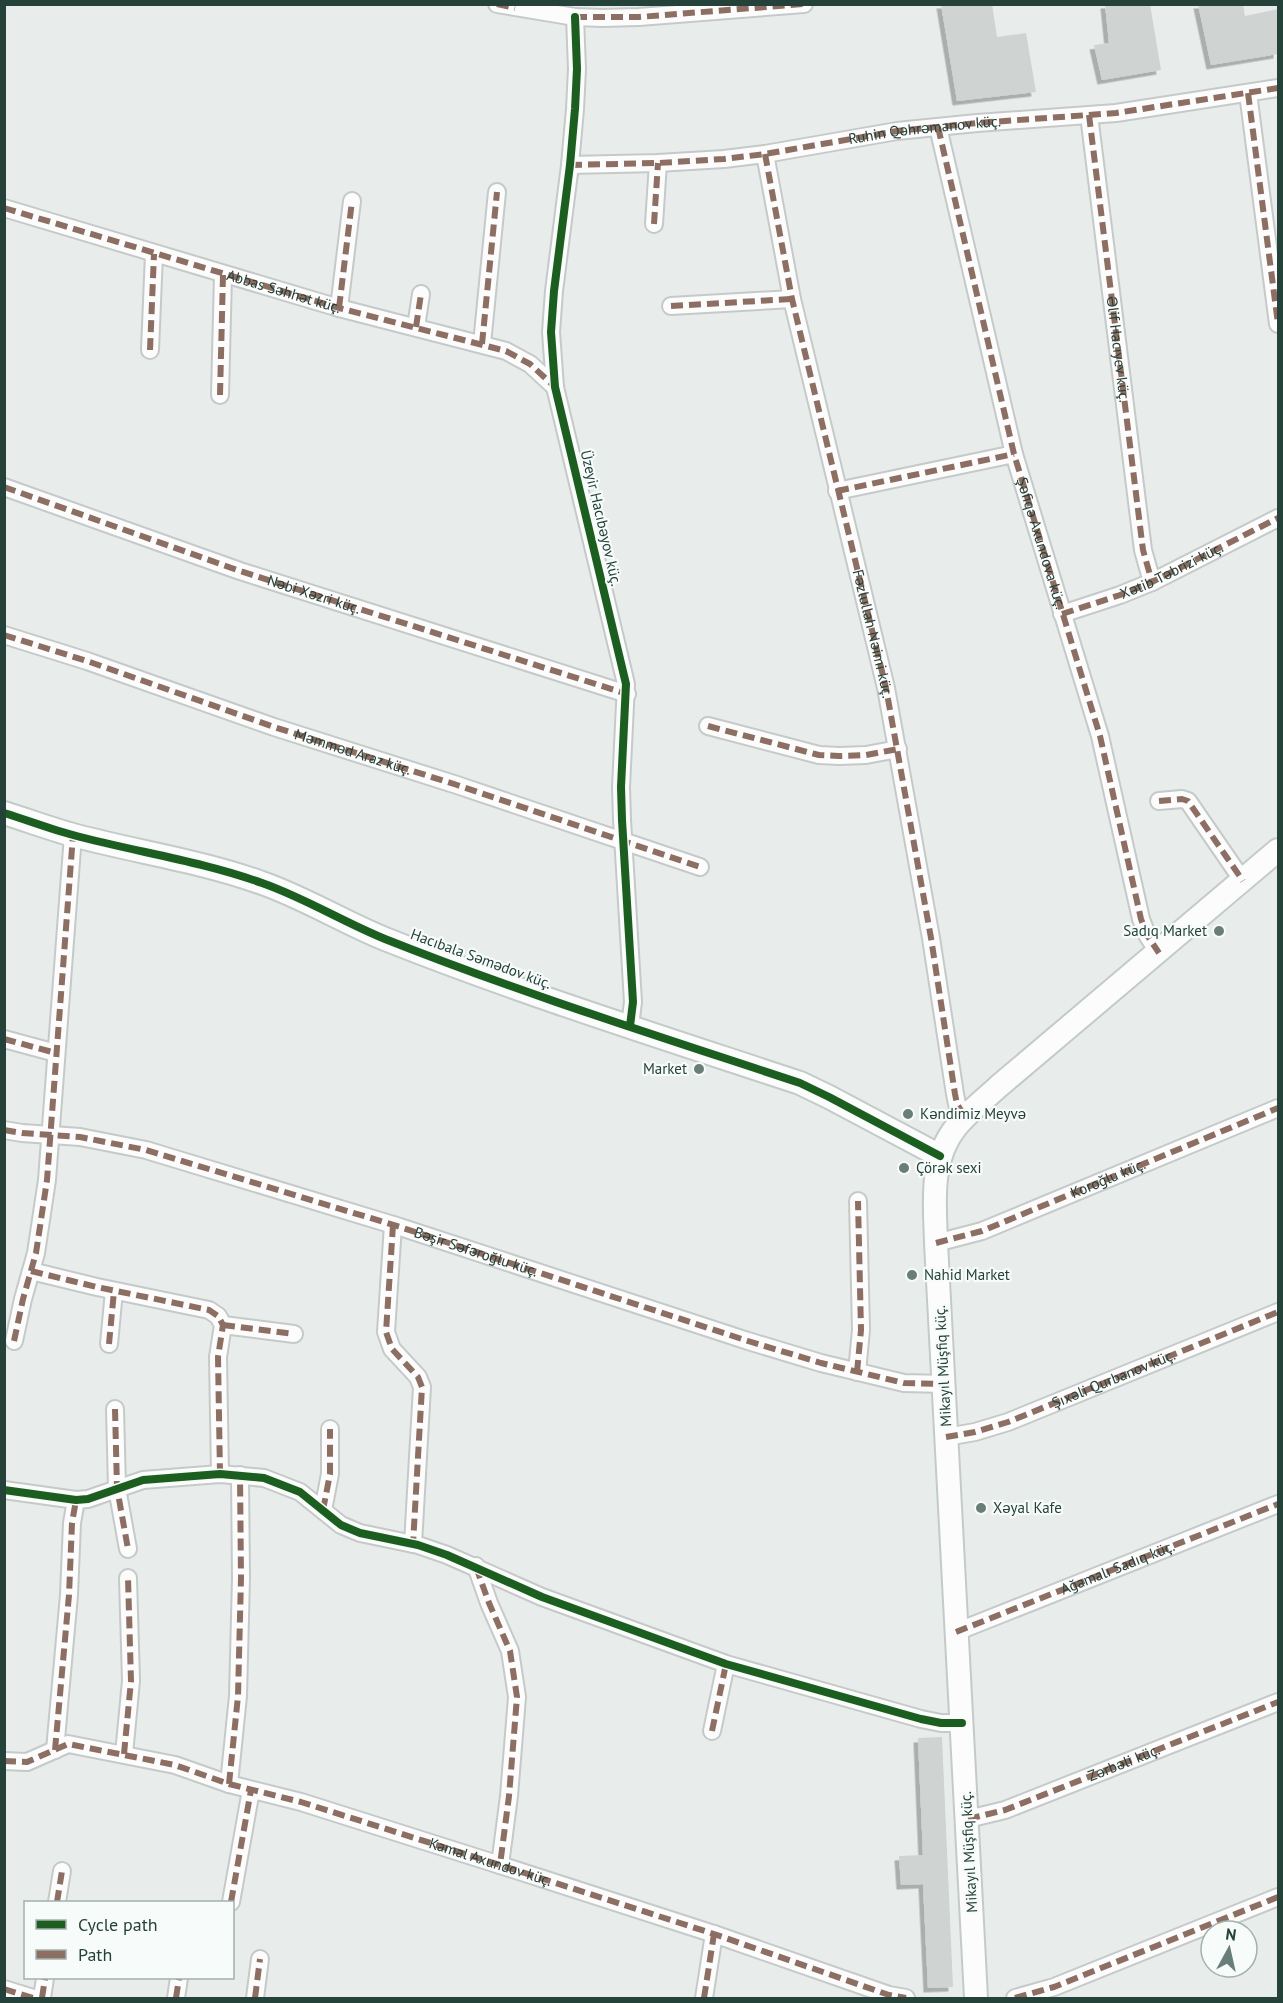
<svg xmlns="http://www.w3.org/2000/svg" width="1283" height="2003" font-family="'PT Sans',sans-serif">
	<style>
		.building { fill: #cfd4d2; filter: url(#shadow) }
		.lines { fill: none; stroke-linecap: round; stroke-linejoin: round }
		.street-casing { stroke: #c5cac8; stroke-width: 20 }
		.secondary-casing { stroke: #c3cbc8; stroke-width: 26 }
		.street { stroke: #fcfcfc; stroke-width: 16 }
		.secondary { stroke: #fcfcfc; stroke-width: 22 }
		.quiet { stroke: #8d6e63; stroke-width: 6; stroke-dasharray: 12 6; stroke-linecap: butt }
		.cycleway-casing { stroke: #f7fbf9; stroke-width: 11 }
		.cycleway { stroke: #1b5e20; stroke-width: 8 }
		.poi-dot { fill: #697e78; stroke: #f7fbf9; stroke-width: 2 }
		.labels { text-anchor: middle; stroke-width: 4.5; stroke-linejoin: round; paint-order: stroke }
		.street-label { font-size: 15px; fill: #24423a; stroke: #f7fbf9 }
		.poi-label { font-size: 15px; fill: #24423a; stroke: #f7fbf9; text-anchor: start }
	</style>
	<defs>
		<filter id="shadow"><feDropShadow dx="-4.5" dy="4.5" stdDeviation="0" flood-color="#0004"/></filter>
	</defs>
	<rect width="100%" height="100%" fill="#e8edeb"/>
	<path class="building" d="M941,4H992L997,37L1026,33L1036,92L957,101Z
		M1105,4H1150L1161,70L1102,80L1094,45L1109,43Z
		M1198,4H1243L1245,16L1278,9V54L1211,65Z
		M942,1737L953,1987L928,1988L923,1884L901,1885L899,1856L923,1855L918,1738Z"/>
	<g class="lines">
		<defs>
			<g id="street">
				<path d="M497,4L575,17L602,18L639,17L804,4"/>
				<path d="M575,17L577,69L575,109L570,165L554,291L551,332L555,387L626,684L621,787L622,820L633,1002L630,1026"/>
				<path d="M1248,93L1278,324"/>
				<path id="s1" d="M1089,115L1143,550L1152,582"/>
				<path d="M938,127L1014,454L1100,736L1141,919L1147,935L1159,953"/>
				<path id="s2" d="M765,154L792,299L886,688L931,938L955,1094L957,1104L965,1117"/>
				<path id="s3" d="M570,165L658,163L724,159L765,154L897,131L977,123L1116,113L1278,88"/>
				<path id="s4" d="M4,208L339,308L506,351L530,364L555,387"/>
				<path d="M654,224L658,163"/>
				<path d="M671,306L792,299"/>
				<path d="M339,308L352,201"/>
				<path d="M416,327L421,294"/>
				<path d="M482,344L497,192"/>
				<path d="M150,350L154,254"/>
				<path d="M220,395L223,275"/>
				<path d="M4,487L240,571L627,694"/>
				<path d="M837,491L1014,454"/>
				<path d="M1062,614L1120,595L1152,582L1278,518"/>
				<path d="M4,635L87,661L274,727L457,785L700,867"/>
				<path d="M708,726L819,755L839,756L866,755L898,749"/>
				<path d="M1159,801L1182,799L1188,801L1243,881"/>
				<path d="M4,1039L56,1053"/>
				<path id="s5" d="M4,1130L22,1133L80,1137L146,1150L400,1227L748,1341L821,1363L904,1383L944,1384"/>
				<path d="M393,1225L386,1332L392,1349L418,1377L422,1387L413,1544"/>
				<path d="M936,1243L982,1231L1278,1108"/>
				<path d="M31,1271L97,1287L209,1310L218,1316L223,1325L218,1357L220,1474"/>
				<path d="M223,1325L294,1334"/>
				<path d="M14,1341L23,1299L36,1253L47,1180L73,835"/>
				<path d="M109,1344L114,1291"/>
				<path d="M857,1372L861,1330L858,1201"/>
				<path d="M115,1409L117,1488L128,1549"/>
				<path d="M946,1437L975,1432L1008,1422L1278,1312"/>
				<path d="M4,1490L76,1500L88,1499L143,1480L220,1474L264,1478L300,1492L341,1525L360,1533L418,1545L447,1555L542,1597L726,1664L921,1719L941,1723H962"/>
				<path d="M323,1510L330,1474V1429"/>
				<path d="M476,1566L489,1603L510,1651L517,1697L509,1796L500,1865"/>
				<path id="s6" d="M956,1632L1278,1504"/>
				<path d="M712,1731L726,1664"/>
				<path d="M55,1750L69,1595L72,1523L76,1500"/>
				<path d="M124,1754L131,1681L128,1578"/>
				<path id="s7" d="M4,1761L27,1762L68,1744L175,1765L229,1784L301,1802L500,1865L714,1934L889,1995L906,1998"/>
				<path d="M229,1784L238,1696L241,1578L240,1475"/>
				<path id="s8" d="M968,1819L1005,1810L1278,1702"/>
				<path d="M57,1902L62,1871"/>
				<path d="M231,1902L251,1790"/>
				<path d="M4,1989L33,1998"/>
				<path d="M42,1998L45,1978"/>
				<path d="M176,1998L179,1978"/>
				<path d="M255,1998L260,1959"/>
				<path d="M704,1998L714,1934"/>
				<path d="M1015,1998L1054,1987L1278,1897"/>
			</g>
			<path id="secondary" d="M4,813C27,820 50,829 73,835C136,852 201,861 262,883C305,898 343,922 385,939C521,993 661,1037 800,1083L829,1097L940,1156
				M976,1998L936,1243C935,1204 929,1161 956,1127C968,1112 985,1099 999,1086L1278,850"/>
		</defs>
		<use href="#street" class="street-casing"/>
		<use href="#secondary" class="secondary-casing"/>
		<use href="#street" class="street"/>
		<use href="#secondary" class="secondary"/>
		<g class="quiet">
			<path d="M497,4L515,8"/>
			<path d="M575,17H639L804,4"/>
			<path d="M1248,93L1278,324"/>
			<path d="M1089,115L1143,550L1152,582"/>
			<path id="s9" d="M938,127L1014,454L1100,736L1141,919L1147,935L1159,953"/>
			<path d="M765,154L792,299L886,688L931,938L955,1094L957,1104L965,1117"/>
			<path d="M570,165L658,163L724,159L765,154L897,131L977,123L1116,113L1278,88"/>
			<path d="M4,208L339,308L506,351L530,364L555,387"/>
			<path d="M654,224L658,163"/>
			<path d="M671,306L792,299"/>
			<path d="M339,308L352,201"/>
			<path d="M416,327L421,294"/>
			<path d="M482,344L497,192"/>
			<path d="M150,350L154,254"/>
			<path d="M220,395L223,275"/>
			<path id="s10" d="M4,487L240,571L627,694"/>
			<path d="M837,491L1014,454"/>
			<path id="s11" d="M1062,614L1120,595L1152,582L1278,518"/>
			<path id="s12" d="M4,635L87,661L274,727L457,785L700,867"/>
			<path d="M708,726L819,755L839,756L866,755L898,749"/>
			<path d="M1159,801L1182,799L1188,801L1243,881"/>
			<path d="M4,1039L56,1053"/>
			<path d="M4,1130L22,1133L80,1137L146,1150L400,1227L748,1341L821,1363L904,1383L944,1384"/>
			<path d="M393,1225L386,1332L392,1349L418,1377L422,1387L413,1544"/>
			<path id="s13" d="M936,1243L982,1231L1278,1108"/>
			<path d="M31,1271L97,1287L209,1310L218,1316L223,1325L218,1357L220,1474"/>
			<path d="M223,1325L294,1334"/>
			<path d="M14,1341L23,1299L36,1253L47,1180L73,835"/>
			<path d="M109,1344L114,1291"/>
			<path d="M857,1372L861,1330L858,1201"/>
			<path d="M115,1409L117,1488L128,1549"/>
			<path id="s14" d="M946,1437L975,1432L1008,1422L1278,1312"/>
			<path d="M323,1510L330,1474V1429"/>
			<path d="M476,1567L489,1603L510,1651L517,1697L509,1796L500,1865"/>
			<path d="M956,1632L1278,1504"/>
			<path d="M712,1731L726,1664"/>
			<path d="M55,1750L69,1595L72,1523L76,1500"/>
			<path d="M124,1754L131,1681L128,1578"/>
			<path d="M4,1761L27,1762L68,1744L175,1765L229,1784L301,1802L500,1865L714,1934L889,1995L906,1998"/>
			<path d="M229,1784L238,1696L241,1578L240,1475"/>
			<path d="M968,1819L1005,1810L1278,1702"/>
			<path d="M57,1902L62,1871"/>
			<path d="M231,1902L251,1790"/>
			<path d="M4,1989L33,1998"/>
			<path d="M42,1998L45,1978"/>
			<path d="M176,1998L179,1978"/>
			<path d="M255,1998L260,1959"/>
			<path d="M704,1998L714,1934"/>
			<path d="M1015,1998L1054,1987L1278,1897"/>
		</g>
		<defs>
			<path id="cycleway" d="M575,17L577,69L575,109L570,165L554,291L551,332L555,387L626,684L621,787L622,820L633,1002L630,1026
				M4,813C27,820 50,829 73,835C136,852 201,861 262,883C305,898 343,922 385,939C521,993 661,1037 800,1083L829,1097L940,1156
				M4,1490L76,1500L88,1499L143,1480L220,1474L264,1478L300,1492L341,1525L360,1533L418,1545L447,1555L542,1597L726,1664L921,1719L941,1723H962"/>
		</defs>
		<use href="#cycleway" class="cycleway-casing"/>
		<use href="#cycleway" class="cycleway"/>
	</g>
	<g class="poi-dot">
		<circle cx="1219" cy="931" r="6"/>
		<circle cx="699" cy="1069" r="6"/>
		<circle cx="908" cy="1114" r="6"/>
		<circle cx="904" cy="1168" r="6"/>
		<circle cx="912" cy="1275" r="6"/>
		<circle cx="981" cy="1508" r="6"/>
	</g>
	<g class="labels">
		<g class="street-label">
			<text dy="5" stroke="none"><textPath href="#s3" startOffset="357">Ruhin Qəhrəmanov küç.</textPath></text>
			<text dy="5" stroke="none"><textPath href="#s4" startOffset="292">Abbas Səhhət küç.</textPath></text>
			<text dy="5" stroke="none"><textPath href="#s1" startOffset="236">Əlif Hacıyev küç.</textPath></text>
			<text transform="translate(601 518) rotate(77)" y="5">Üzeyir Hacıbəyov küç.</text>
			<text dy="5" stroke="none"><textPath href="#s9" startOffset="429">Şəfiqə Axundova küç.</textPath></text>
			<text dy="5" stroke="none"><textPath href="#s11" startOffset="118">Xətib Təbrizi küç.</textPath></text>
			<text dy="5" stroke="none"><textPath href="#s10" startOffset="328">Nəbi Xəzri küç.</textPath></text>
			<text dy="5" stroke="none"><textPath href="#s2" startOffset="492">Fəzlullah Nəimi küç.</textPath></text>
			<text dy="5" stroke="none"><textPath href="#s12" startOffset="368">Məmməd Araz küç.</textPath></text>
			<text transform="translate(481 959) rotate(20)" y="5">Hacıbala Səmədov küç.</text>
			<text dy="5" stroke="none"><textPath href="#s13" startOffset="184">Koroğlu küç.</textPath></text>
			<text dy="5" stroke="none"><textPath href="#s5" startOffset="489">Bəşir Səfəroğlu küç.</textPath></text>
			<text transform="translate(943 1366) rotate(-93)" y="5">Mikayıl Müşfiq küç.</text>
			<text dy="5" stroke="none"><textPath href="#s14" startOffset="178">Şıxəli Qurbanov küç.</textPath></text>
			<text dy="5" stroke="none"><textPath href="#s6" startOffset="174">Ağamalı Sadıq küç.</textPath></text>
			<text dy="5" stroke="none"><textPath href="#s8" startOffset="166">Zərbəli küç.</textPath></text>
			<text transform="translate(969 1852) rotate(-93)" y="5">Mikayıl Müşfiq küç.</text>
			<text dy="5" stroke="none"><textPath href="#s7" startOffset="507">Kamal Axundov küç.</textPath></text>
		</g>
		<g class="poi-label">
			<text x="1207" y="936" text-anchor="end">Sadıq Market</text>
			<text x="687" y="1074" text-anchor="end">Market</text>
			<text x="920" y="1119">Kəndimiz Meyvə</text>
			<text x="916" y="1173">Çörək sexi</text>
			<text x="924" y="1280">Nahid Market</text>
			<text x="993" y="1513">Xəyal Kafe</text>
		</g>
	</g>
	<rect width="1283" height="2003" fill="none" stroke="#24423a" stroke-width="12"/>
	<rect x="24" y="1901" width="210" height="78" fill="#f7fbf9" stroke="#a3b1ad" stroke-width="1.5"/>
	<rect x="36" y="1920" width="30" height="9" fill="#1b5e20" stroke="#a3b1ad" stroke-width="1.5"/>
	<text x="78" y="1931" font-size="18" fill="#24423a">Cycle path</text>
	<rect x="36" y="1950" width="30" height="9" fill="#8d6e63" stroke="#a3b1ad" stroke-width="1.5"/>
	<text x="78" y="1961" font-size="18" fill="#24423a">Path</text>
	<g transform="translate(1229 1949) rotate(8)"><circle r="28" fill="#f7fbf9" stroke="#a3b1ad" stroke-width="1.5"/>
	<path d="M0-4.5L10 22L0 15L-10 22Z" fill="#697e78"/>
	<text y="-9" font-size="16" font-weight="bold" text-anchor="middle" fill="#24423a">N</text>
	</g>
</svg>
